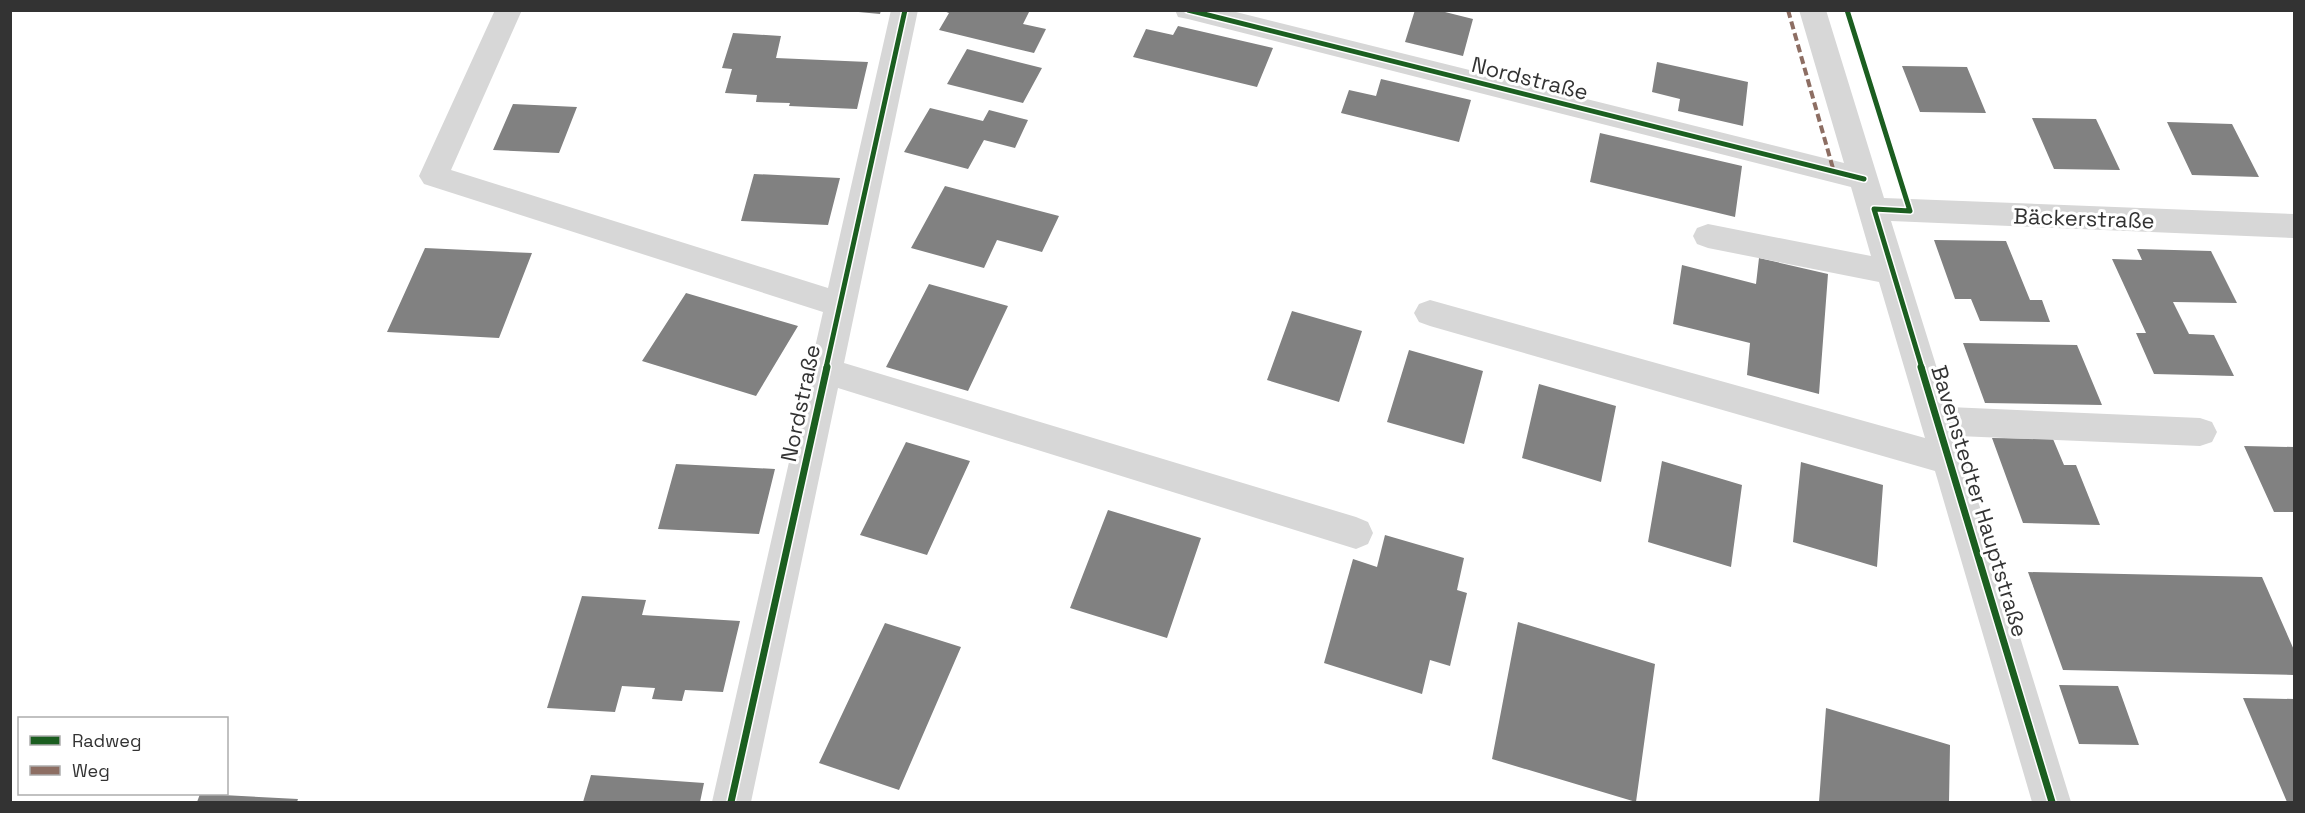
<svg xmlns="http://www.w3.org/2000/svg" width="2305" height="813" font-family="'Space Grotesk',sans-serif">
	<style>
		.building { fill: #818181 }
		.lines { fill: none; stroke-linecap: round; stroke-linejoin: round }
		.minor { fill: #d7d7d7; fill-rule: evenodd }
		.quiet { stroke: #8d6e63; stroke-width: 4; stroke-dasharray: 8 4; stroke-linecap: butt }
		.cycleway-far1-casing { stroke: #fff; stroke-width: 8 }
		.cycleway-casing { stroke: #fff; stroke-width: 10 }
		.cycleway-far1 { stroke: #1b5e20; stroke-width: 5 }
		.cycleway { stroke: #1b5e20; stroke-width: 7 }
		.labels { text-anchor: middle; stroke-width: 6; stroke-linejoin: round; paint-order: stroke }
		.street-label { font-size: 22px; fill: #333; stroke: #fff }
	</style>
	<rect width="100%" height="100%" fill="#fff"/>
	<path class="building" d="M837,10H881L880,14Z
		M941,10H1030L1023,24L1046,29L1034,53L939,30L949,13Z
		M1415,10H1437L1473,19L1463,56L1405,42Z
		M1178,26L1273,48L1257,87L1133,57L1146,29L1173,35Z
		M733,33L781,36L776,58L868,62L857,109L789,106L790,103L756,102L757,95L725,93L732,69L722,68Z
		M967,49L1042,68L1023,103L947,84Z
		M1657,62L1748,82L1743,126L1678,111L1680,99L1652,92Z
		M1902,66L1967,67L1986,113L1920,112Z
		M1381,79L1471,100L1459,142L1341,113L1349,90L1376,96Z
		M513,104L577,107L559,153L493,150Z
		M930,108L983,121L989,110L1028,120L1015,148L984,140L968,169L904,152Z
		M2032,118L2096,119L2120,170L2054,169Z
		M2167,122L2232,124L2259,177L2192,175Z
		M1600,133L1742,166L1735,217L1590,182Z
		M754,174L840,178L828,225L741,221Z
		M945,186L1059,216L1042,252L997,240L984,268L911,248Z
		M1934,240L2006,241L2030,300H2042L2050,322L1980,321L1971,299H1955Z
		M425,248L532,253L499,338L387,332Z
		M2137,249L2211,251L2237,303L2173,302L2189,334L2214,335L2234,376L2154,374L2136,333H2146L2112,259L2142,260Z
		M1759,258L1828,274L1819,394L1747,375L1750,343L1673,324L1682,265L1756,284Z
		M929,284L1008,306L968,391L886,367Z
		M686,293L798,326L756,396L642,361Z
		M1292,311L1362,331L1339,402L1267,380Z
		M1963,343L2077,345L2102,405L1985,403Z
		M1409,350L1483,371L1464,444L1387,422Z
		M1539,384L1616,406L1601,482L1522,458Z
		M1992,438L2053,439L2064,465H2076L2100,525L2023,523Z
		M906,442L970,461L927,555L860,535Z
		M2244,446L2294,447V512H2274Z
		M1662,461L1742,485L1731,567L1648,542Z
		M1801,462L1883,485L1877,567L1793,542Z
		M676,464L775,469L759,534L658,529Z
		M1108,510L1201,538L1167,638L1070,608Z
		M1385,535L1464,558L1457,590L1467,593L1450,666L1430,660L1422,694L1324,663L1353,559L1377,567Z
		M2028,572L2262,577L2294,650V675L2063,670Z
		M582,596L646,600L642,615L740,621L723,692L685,690L682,701L652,699L655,688L622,686L615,712L547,708Z
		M1518,622L1655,664L1636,802L1492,759Z
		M885,623L961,647L899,790L819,763Z
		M2059,685L2118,686L2139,745L2079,744Z
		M2243,698L2294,699V802H2287Z
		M1826,708L1950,745L1949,802H1819Z
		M591,775L704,783L700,802H583Z
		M200,794H203L298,799L297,802H197Z"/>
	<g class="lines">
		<path class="minor" d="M495,10H522L451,170L828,288L891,10H918L844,363L1356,517L1368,522L1373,533L1368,544L1356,549L838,388L751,802H712L823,312L424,184L419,176Z
			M1175,10H1228L1844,163L1799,10H1826L1884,198L2294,214V238L1891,221L1949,407L2200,418L2212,422L2217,432L2212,442L2200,446L1958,436L2071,802H2032L1935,471L1430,326L1419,322L1414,313L1419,304L1430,300L1925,438L1879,282L1708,248L1697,244L1693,236L1697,228L1708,224L1871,256L1851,187L1188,19L1178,17Z"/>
		<path class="quiet" d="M1788,10L1834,172"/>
		<defs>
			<path id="cycleway-far1" d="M1188,10L1864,179
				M1847,10L1910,211L1874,209L1922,368
				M826,368L905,10"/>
			<path id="cycleway" d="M1921,367L2052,802
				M731,802L827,367"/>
		</defs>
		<use href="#cycleway-far1" class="cycleway-far1-casing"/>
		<use href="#cycleway" class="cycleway-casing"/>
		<use href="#cycleway-far1" class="cycleway-far1"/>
		<use href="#cycleway" class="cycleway"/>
	</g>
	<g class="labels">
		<g class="street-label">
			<text transform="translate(1530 78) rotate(14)" y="8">Nordstraße</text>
			<text transform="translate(2084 218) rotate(2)" y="8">Bäckerstraße</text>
			<text transform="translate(800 403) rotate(-78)" y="8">Nordstraße</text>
			<text transform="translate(1980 501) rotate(73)" y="8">Bavenstedter Hauptstraße</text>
		</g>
	</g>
	<rect width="2305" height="813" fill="none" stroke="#333333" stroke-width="24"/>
	<rect x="18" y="717" width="210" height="78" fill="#ffffff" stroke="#adadad" stroke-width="1.5"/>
	<rect x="30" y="736" width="30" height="9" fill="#1b5e20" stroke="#adadad" stroke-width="1.5"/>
	<text x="72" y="747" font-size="18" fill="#333333">Radweg</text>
	<rect x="30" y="766" width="30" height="9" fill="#8d6e63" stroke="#adadad" stroke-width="1.5"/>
	<text x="72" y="777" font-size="18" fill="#333333">Weg</text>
</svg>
